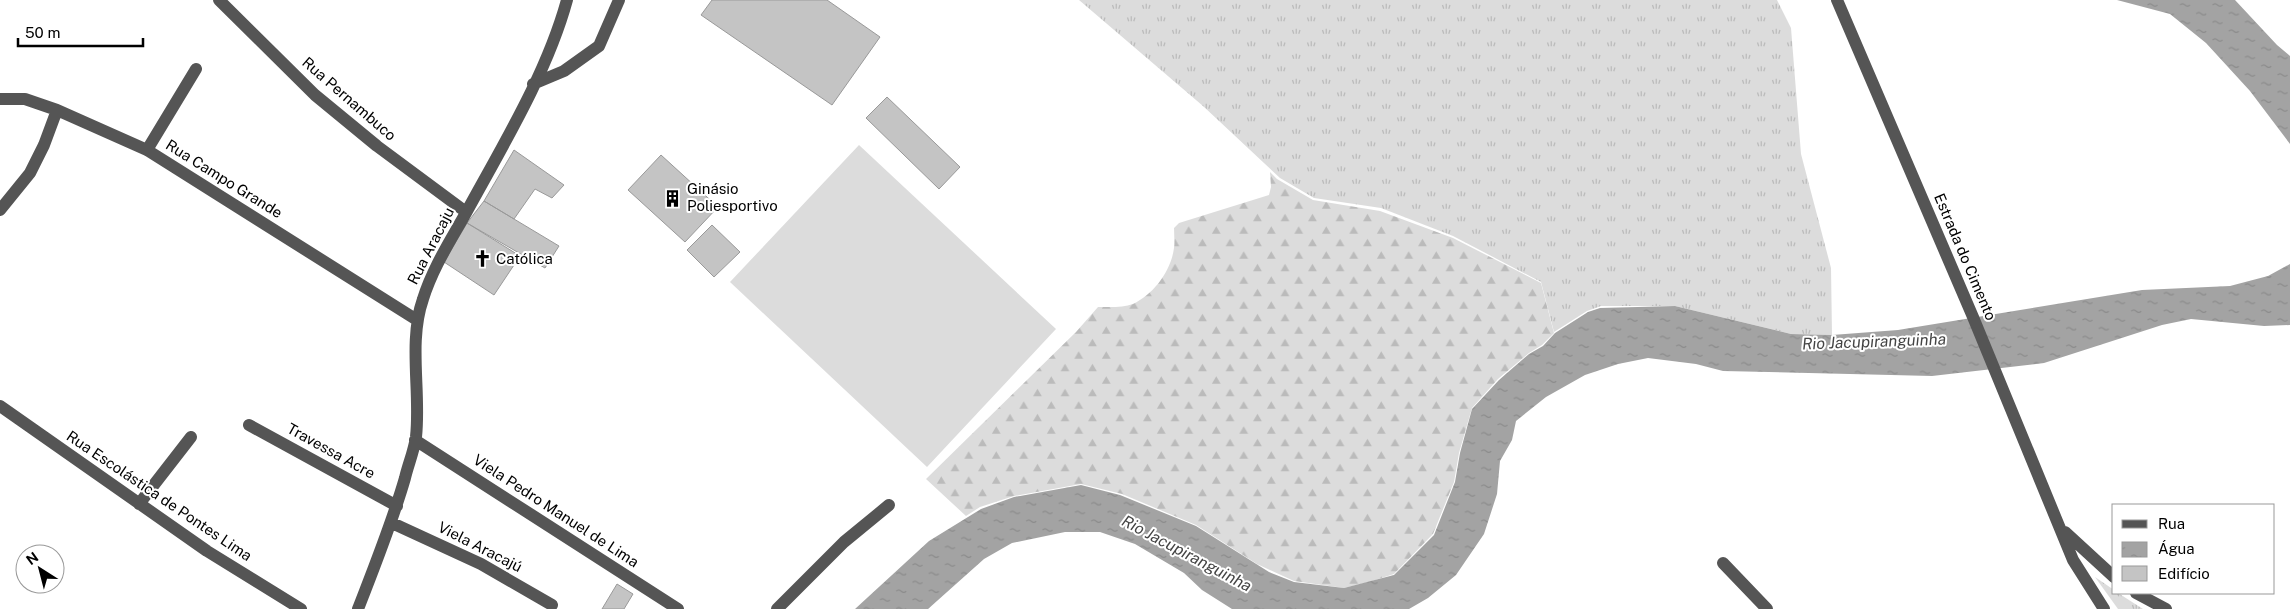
<svg xmlns="http://www.w3.org/2000/svg" width="2290" height="609" font-family="'Public Sans',sans-serif">
	<style>
		.grass { fill: url(#grass-tufts) }
		.forest { fill: url(#forest-firs) }
		.pitch { fill: #dcdcdc }
		.water { fill: url(#water-ripples) }
		.building { fill: #c4c4c4; stroke: #999 }
		.lines { fill: none; stroke-linecap: round; stroke-linejoin: round }
		.minor { stroke: #555; stroke-width: 12 }
		.labels { text-anchor: middle; stroke-width: 4; stroke-linejoin: round; paint-order: stroke }
		.street-label { font-size: 15px; fill: #000; stroke: #fff }
		.poi-label { font-size: 15px; fill: #000; stroke: #fff; text-anchor: start }
		.water-label { font-size: 16px; font-style: italic; fill: #444; stroke: #fff }
	</style>
	<defs>
		<pattern id="grass-tufts" width="24" height="20" patternUnits="userSpaceOnUse" patternTransform="scale(1.25)"><rect width="24" height="20" fill="#dcdcdc"/><path d="M3 7l-1-3M5 7V3M7 7l1-3M15 17l-1-3M17 17v-4M19 17l1-3" fill="none" stroke="#bbb"/></pattern>
		<pattern id="forest-firs" width="22" height="20" patternUnits="userSpaceOnUse" patternTransform="scale(1.25)"><rect width="22" height="20" fill="#dcdcdc"/><path d="M5 1l3.5 6h-7zM16 11l3.5 6h-7z" fill="#bbb"/></pattern>
		<pattern id="water-ripples" width="26" height="14" patternUnits="userSpaceOnUse" patternTransform="scale(1.25)"><rect width="26" height="14" fill="#a3a3a3"/><path d="M2 4q2-2 4 0t4 0M15 11q2-2 4 0t4 0" fill="none" stroke="#8b8b8b"/></pattern>
	</defs>
	<rect width="100%" height="100%" fill="#fff"/>
	<path class="grass" d="M1079,0H1777L1791,28L1801,154L1831,268L1832,335L1791,334L1675,306H1601L1587,311L1554,332L1541,282L1453,236L1381,208L1314,198L1280,178L1203,106Z
		M2095,577L2114,590V593H2118L2143,609H2118Z"/>
	<path class="forest" d="M1270,172L1277,179L1313,200L1380,211L1453,238L1541,283L1554,333L1542,345L1529,353L1498,379L1472,408L1459,453L1454,482L1433,534L1394,574L1369,582L1344,588L1294,581L1257,564L1196,525L1122,494L1081,484L1014,496L980,507L966,516L926,479L1076,332L1098,307C1109,307 1123,308 1133,304C1154,294 1171,271 1174,248C1175,242 1174,235 1174,228L1179,223L1269,195L1271,187Z"/>
	<path class="pitch" d="M859,145L1056,329L927,467L730,282Z"/>
	<path class="water" d="M2117,0H2235L2277,45L2290,56V144L2250,91L2206,43L2170,14Z
		M2290,264V325L2264,326L2191,319L2162,325L2044,363L1932,376L1723,371L1696,364L1648,358L1618,364L1585,375L1546,397L1516,421L1512,440L1500,461L1497,494L1484,534L1456,575L1428,598L1409,609H1232L1202,590L1184,573L1135,544L1100,532H1065L1012,543L984,559L928,609H855L929,541L981,509L1014,497L1081,485L1120,495L1196,526L1269,572L1294,582L1344,588L1394,575L1434,535L1455,482L1460,453L1472,409L1499,380L1529,354L1543,346L1555,333L1588,312L1600,308L1675,306L1791,334L1832,335L1898,330L2142,290L2230,286L2268,276Z"/>
	<path class="building" d="M712,0H827L880,37L832,105L701,15Z
		M887,97L960,167L939,189L866,118Z
		M514,150L564,185L552,198L535,189L514,219L484,201Z
		M661,155L718,207L685,242L628,190Z
		M484,201L559,246L545,268L467,223Z
		M467,223L520,256L494,295L444,262Z
		M712,225L740,252L714,277L687,250Z
		M617,584L633,594L624,609H602Z"/>
	<g class="lines">
		<path class="minor" d="M219,0L315,95L377,146L466,212
			M1837,0L1973,317L2073,560L2104,609
			M533,84L564,71L599,46L619,0
			M0,99H25L57,110L147,150L417,320
			M147,150L196,69
			M0,210L30,173L44,145L57,110
			M0,406L207,551L301,609
			M249,425L397,506
			M415,440L678,609
			M139,504L191,437
			M392,523L481,564L552,605
			M2065,532L2114,577
			M1723,563L1767,609
			M2136,593L2166,609
			M358,609C375,565 392,523 405,478C408,465 414,451 416,437C421,392 408,342 423,299C433,267 451,240 467,211C503,145 547,73 567,0
			M777,609L844,542L889,505"/>
	</g>
	<defs>
		<symbol id="building-bare" viewBox="-9 -9 18 18"><path d="M-4-6H4V6H1V3H-1V6H-4ZM-2.5-4.3h1.7v1.8h-1.7ZM.8-4.3h1.7v1.8H.8ZM-2.5-1h1.7V.8h-1.7ZM.8-1h1.7V.8H.8Z" fill="#000" stroke="#fff" stroke-width="2.5" paint-order="stroke"/></symbol>
		<symbol id="church-bare" viewBox="-9 -9 18 18"><path d="M-1.2-6h2.4v3.5h3.3v2.4h-3.3V6h-2.4V-.1h-3.3v-2.4h3.3Z" fill="#000" stroke="#fff" stroke-width="2.5" paint-order="stroke"/></symbol>
	</defs>
	<g fill-rule="evenodd">
		<use href="#building-bare" x="660" y="186" width="25" height="25"/>
		<use href="#church-bare" x="470" y="246" width="25" height="25"/>
	</g>
	<g class="labels">
		<g class="street-label">
			<text transform="translate(349 99) rotate(41)" y="5">Rua Pernambuco</text>
			<text transform="translate(224 179) rotate(32)" y="5">Rua Campo Grande</text>
			<text transform="translate(431 246) rotate(-63)" y="5">Rua Aracaju</text>
			<text transform="translate(1965 257) rotate(67)" y="5">Estrada do Cimento</text>
			<text transform="translate(331 451) rotate(29)" y="5">Travessa Acre</text>
			<text transform="translate(159 496) rotate(34)" y="5">Rua Escolástica de Pontes Lima</text>
			<text transform="translate(556 511) rotate(33)" y="5">Viela Pedro Manuel de Lima</text>
			<text transform="translate(480 547) rotate(27)" y="5">Viela Aracajú</text>
		</g>
		<g class="poi-label">
			<text x="687" y="194">Ginásio<tspan x="687" dy="17">Poliesportivo</tspan></text>
			<text x="496" y="264">Católica</text>
		</g>
		<g class="water-label">
			<text transform="translate(1874 341) rotate(-2)" y="6">Rio Jacupiranguinha</text>
			<text transform="translate(1187 553) rotate(28)" y="6">Rio Jacupiranguinha</text>
		</g>
	</g>
	<rect x="2112" y="504" width="162" height="90" fill="#ffffff" stroke="#999999"/>
	<rect x="2122" y="520" width="25" height="8" fill="#555555" stroke="#999999"/>
	<text x="2158" y="529" font-size="15" fill="#000000">Rua</text>
	<rect x="2122" y="542" width="25" height="15" fill="url(#water-ripples)" stroke="#999999"/>
	<text x="2158" y="554" font-size="15" fill="#000000">Água</text>
	<rect x="2122" y="566" width="25" height="15" fill="#c4c4c4" stroke="#999999"/>
	<text x="2158" y="579" font-size="15" fill="#000000">Edifício</text>
	<g transform="translate(40 569) rotate(324)"><circle r="24" fill="#ffffff" stroke="#999999"/>
	<path d="M0-4L9 19L0 12L-9 19Z" fill="#000000"/>
	<text y="-8" font-size="14" font-weight="bold" text-anchor="middle" fill="#000000">N</text>
	</g>
	<path d="M18 38v8h125v-8" fill="none" stroke="#000000" stroke-width="2.5"/>
	<text x="25" y="38" font-size="15" fill="#000000" stroke="#ffffff" stroke-width="4" paint-order="stroke">50 m</text>
</svg>
